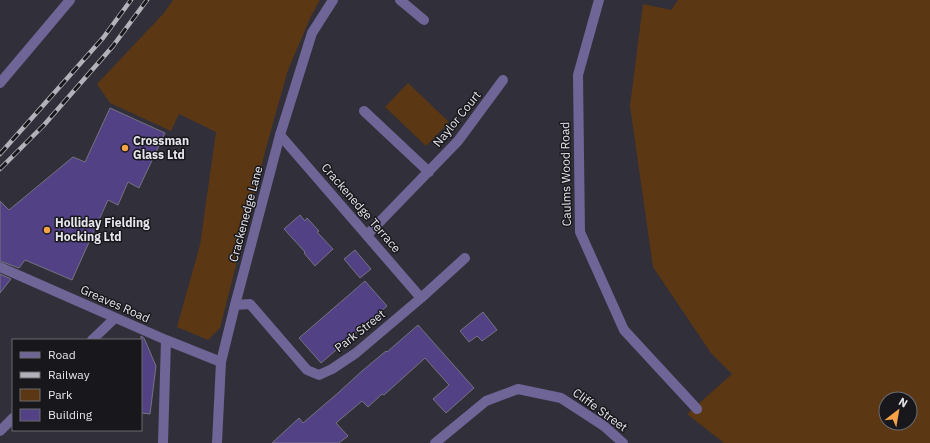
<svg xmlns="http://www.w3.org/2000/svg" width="930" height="443" font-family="'IBM Plex Sans',sans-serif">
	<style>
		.green { fill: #5b3813; fill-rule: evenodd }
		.building { fill: #534185; stroke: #75737f }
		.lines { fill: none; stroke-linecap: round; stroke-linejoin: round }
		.minor { stroke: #6f6596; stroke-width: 10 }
		.tertiary { stroke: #6f6596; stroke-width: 10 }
		.rail-casing { stroke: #b3b1b9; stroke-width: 4.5 }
		.rail { stroke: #18181c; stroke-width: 3; stroke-dasharray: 9; stroke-linecap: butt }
		.poi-dot { fill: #f7a149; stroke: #18181c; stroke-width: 1.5 }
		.labels { text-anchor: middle; stroke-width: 3; stroke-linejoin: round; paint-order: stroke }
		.street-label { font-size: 12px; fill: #e6e5ec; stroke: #18181c }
		.poi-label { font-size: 12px; font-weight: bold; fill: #e6e5ec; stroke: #18181c; text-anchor: start }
	</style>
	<rect width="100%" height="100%" fill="#312f39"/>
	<path class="green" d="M173,0H320L311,16L288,70L266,148L220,328L208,340L177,327L200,245L216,132L179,114L171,131L110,103L97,84L164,13Z
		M678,0H930V443H724L687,414L732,374L711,353L653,267L630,106L643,4L671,10ZM886,399H910V423H886Z
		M408,83L449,122L426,146L385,107Z"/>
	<path class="building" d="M110,108L165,133L139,188L128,182L118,205L108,200L72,280L25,260L19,268L0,261V201L9,210L73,157L85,162Z
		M300,215L305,221L307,218L319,231L317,232L333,249L315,266L304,253L305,252L284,229Z
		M355,250L371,269L360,278L344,259Z
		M0,274L11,279L0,293Z
		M365,281L387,306L321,363L299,338Z
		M483,312L497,330L482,341L477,336L469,342L460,331Z
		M418,325L474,388L446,413L433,399L449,385L425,358L384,395L382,394L368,407L362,401L336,423L348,436L339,443H272L299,418L303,423L338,393L362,371L386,351L387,352Z
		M141,336L144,338L156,366L150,414L141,413Z"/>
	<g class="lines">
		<path class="minor" d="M400,0L424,20
			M599,0L578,75L580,232L624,330L697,409
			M0,83L70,0
			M364,111L429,172
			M280,135L421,298
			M367,235L458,141L503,80
			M0,267L166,340L221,362
			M235,305L250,304L307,370L319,375L332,369L356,353L421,298L465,258
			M92,340L115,318
			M0,431L13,418
			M163,443L166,340
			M435,443L486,401L518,389L561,398L604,426L623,443"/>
		<path class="tertiary" d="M217,443L221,362L235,305L280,135L312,33L333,0"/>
		<defs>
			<path id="rail" d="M0,154L103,38L131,0
				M0,169L44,125L113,46L147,0"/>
		</defs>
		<use href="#rail" class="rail-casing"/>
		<use href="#rail" class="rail"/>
	</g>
	<g class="poi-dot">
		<circle cx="125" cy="148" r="4"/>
		<circle cx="47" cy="230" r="4"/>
	</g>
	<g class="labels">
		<g class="street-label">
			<text transform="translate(457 119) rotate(-51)" y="4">Naylor Court</text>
			<text transform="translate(566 174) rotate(-91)" y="4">Caulms Wood Road</text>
			<text transform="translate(361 208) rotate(49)" y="4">Crackenedge Terrace</text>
			<text transform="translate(246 214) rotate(-75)" y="4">Crackenedge Lane</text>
			<text transform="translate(115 304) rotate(24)" y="4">Greaves Road</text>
			<text transform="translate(360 331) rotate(-38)" y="4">Park Street</text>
			<text transform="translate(600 410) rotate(36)" y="4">Cliffe Street</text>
		</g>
		<g class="poi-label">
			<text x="133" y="145">Crossman<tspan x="133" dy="14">Glass Ltd</tspan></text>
			<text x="55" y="227">Holliday Fielding<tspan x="55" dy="14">Hocking Ltd</tspan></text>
		</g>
	</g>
	<rect x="12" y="339" width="130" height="92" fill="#18181c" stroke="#6a6a6f"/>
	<rect x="20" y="352" width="20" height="6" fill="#6f6596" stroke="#6a6a6f"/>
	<text x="48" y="359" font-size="12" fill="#e6e5ec">Road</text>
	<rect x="20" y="372" width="20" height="6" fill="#b3b1b9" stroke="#6a6a6f"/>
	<text x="48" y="379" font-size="12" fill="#e6e5ec">Railway</text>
	<rect x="20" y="389" width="20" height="12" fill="#5b3813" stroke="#6a6a6f"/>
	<text x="48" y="399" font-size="12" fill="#e6e5ec">Park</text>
	<rect x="20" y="409" width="20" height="12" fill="#534185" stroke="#6a6a6f"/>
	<text x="48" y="419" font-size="12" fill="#e6e5ec">Building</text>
	<g transform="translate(898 411) rotate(31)"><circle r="19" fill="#18181c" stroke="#6a6a6f"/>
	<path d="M0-3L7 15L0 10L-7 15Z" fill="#f7a149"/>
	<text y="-6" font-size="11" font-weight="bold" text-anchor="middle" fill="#e6e5ec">N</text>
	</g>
</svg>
